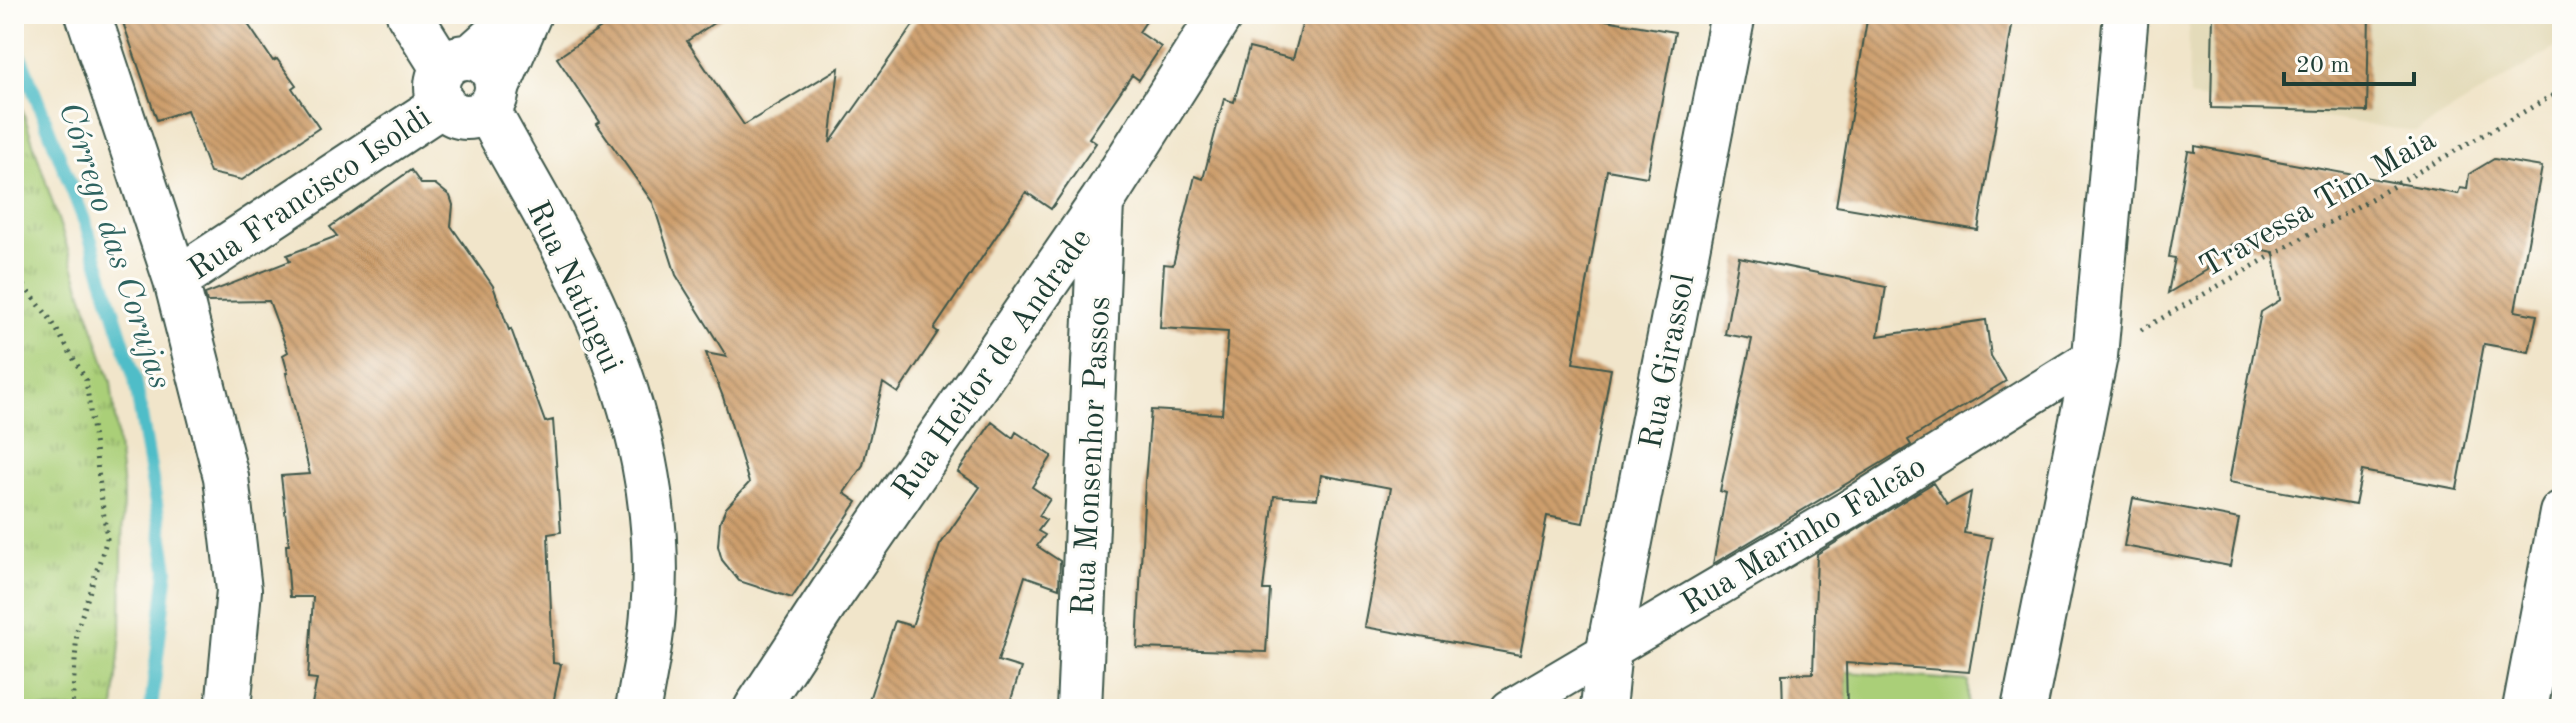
<svg xmlns="http://www.w3.org/2000/svg" width="2576" height="723" font-family="'Old Standard TT',serif">
	<style>
		.built { fill: #e4dbba }
		.green { fill: #aacf78; stroke: #648656; stroke-width: 2 }
		.park { fill: url(#park-tufts); stroke: #648656; stroke-width: 2 }
		.lines { fill: none; stroke-linecap: round; stroke-linejoin: round }
		.stream { stroke: #50bdc8; stroke-width: 14 }
		.building { fill: url(#building-back-hatch) }
		.pedestrian-casing { stroke: #3e564a; stroke-width: 42 }
		.minor-casing { stroke: #3e564a; stroke-width: 48 }
		.tertiary-casing { stroke: #3e564a; stroke-width: 48 }
		.path { stroke: #3e564a; stroke-width: 5; stroke-dasharray: 2 6; stroke-linecap: butt }
		.pedestrian { stroke: #fff; stroke-width: 38 }
		.minor { stroke: #fff; stroke-width: 44 }
		.tertiary { stroke: #fff; stroke-width: 44 }
		.labels { text-anchor: middle; stroke-width: 6; stroke-linejoin: round; paint-order: stroke }
		.street-label { font-size: 32px; fill: #1f3d34; stroke: #fdfcf7 }
		.water-label { font-size: 34px; font-style: italic; fill: #2e6360; stroke: #fdfcf7 }
	</style>
	<defs>
		<pattern id="park-tufts" width="24" height="20" patternUnits="userSpaceOnUse" patternTransform="scale(2)"><rect width="24" height="20" fill="#aacf78"/><path d="M3 7l-1-3M5 7V3M7 7l1-3M15 17l-1-3M17 17v-4M19 17l1-3" fill="none" stroke="#8aa963"/></pattern>
		<pattern id="building-back-hatch" width="6" height="6" patternUnits="userSpaceOnUse" patternTransform="scale(2)"><rect width="6" height="6" fill="#cd9e6c"/><path d="M-1 5l2 2M0 0l6 6M5-1l2 2" fill="none" stroke="#a6825a"/></pattern>
	</defs>
	<rect width="100%" height="100%" fill="#fdfcf7"/>
	<filter id="ink" filterUnits="userSpaceOnUse"><feTurbulence type="fractalNoise" baseFrequency=".0125" numOctaves="2"/><feDisplacementMap in="SourceGraphic" scale="16" xChannelSelector="R" yChannelSelector="G"/><feConvolveMatrix kernelMatrix="1 2 1 2 8 2 1 2 1" color-interpolation-filters="sRGB"/></filter>
	<filter id="wash" filterUnits="userSpaceOnUse"><feTurbulence type="fractalNoise" baseFrequency=".006" numOctaves="4" result="noise"/><feDisplacementMap in="SourceGraphic" scale="32" xChannelSelector="R" yChannelSelector="G"/><feGaussianBlur stdDeviation="1.8" result="paint"/><feColorMatrix in="noise" values="0 0 0 0 0 0 0 0 0 0 0 0 0 0 0 0 0 1.4 0 .05"/><feComposite in="paint" operator="in"/></filter>
	<g filter="url(#wash)">
		<rect width="100%" height="100%" fill="#f1e5ca"/>
		<path class="built" d="M2188,14H2562V44L2416,132L2189,97Z"/>
		<path class="green" d="M1846,672L1968,681V709H1847Z"/>
		<path class="park" d="M14,84L111,382L123,489L121,633L114,709H14Z"/>
		<g class="lines">
			<path class="stream" d="M14,40L86,225L135,379L167,569L151,709"/>
		</g>
		<g id="blocks">
			<path class="building" d="M120,14H241L273,61L277,59L296,85L292,88L319,128L242,180L210,173L187,110L157,120Z
				M590,14H727L687,41L744,125L839,68L830,143L921,14H1151L1139,32L1161,47L1139,80L1132,75L1089,138L1096,143L1051,209L1026,192L934,329L938,332L898,393L883,383L863,465L844,493L857,502L792,598L739,581L722,560L718,546L720,522L726,508L749,483L723,397L706,353L727,357L676,275L653,203L597,124L600,122L557,58L601,28Z
				M1305,14H1571L1675,32L1647,177L1607,170L1573,363L1611,369L1583,523L1547,516L1520,655L1365,627L1391,488L1321,475L1317,499L1274,496L1263,590H1270L1266,652L1137,648L1145,482L1151,410L1222,414L1228,332L1160,328L1164,264L1173,265L1195,176L1203,179L1224,99L1234,102L1249,48L1293,59Z
				M1868,14H2014L1978,230L1836,206Z
				M2213,14H2369L2367,112L2211,108Z
				M2195,146L2458,194L2460,188L2467,189L2469,174L2494,159L2542,167L2515,311L2537,315L2529,352L2484,344L2457,489L2362,471L2355,505L2229,482L2261,312L2280,300L2274,252L2232,244L2208,262L2207,270L2168,293L2175,258L2169,257L2188,151L2195,152Z
				M411,170L421,184H435L450,196L453,205L451,226L493,286L509,330L511,329L545,422L553,420L561,532L548,534L553,663L561,664L552,709H311L317,679L308,678L313,597H290L286,545H289L281,476L310,474L286,373H288L283,355L288,352L269,301L207,302L205,294L290,261L287,255L337,236L330,227Z
				M1739,257L1886,287L1878,336L1986,320L1991,356L2006,381L1908,440L1911,445L1713,564L1726,493L1720,491L1752,339L1725,334Z
				M992,422L1013,438L1016,432L1052,456L1032,487L1050,499L1039,516L1046,520L1038,531L1045,535L1037,546L1060,561L1059,588L1025,576L998,661L1021,668L1008,709H866L895,621L912,626L940,545L980,487L958,472Z
				M1933,483L1947,505L1971,492L1964,533L1992,538L1969,672L1846,663L1847,709H1783L1782,674L1813,673L1817,554Z
				M2133,498L2239,519L2230,566L2124,546Z"/>
		</g>
	</g>
	<g filter="url(#ink)">
		<use href="#blocks" fill-opacity="0" stroke="#3e564a" stroke-width="2"/>
		<g class="lines">
			<defs>
				<path id="pedestrian" d="M1510,709L1848,510L2095,356"/>
				<path id="minor" d="M88,14L176,280L226,477L239,590L228,709
					M471,57L519,14
					M497,88L529,14
					M176,280L443,104
					M756,709L832,593L1101,203L1221,14
					M1079,709L1101,203
					M1603,709L1609,649L1733,14
					M2024,709L2095,356L2126,14
					M2525,709L2562,513"/>
				<path id="tertiary" d="M409,14L443,68
					M437 87a30 30 0 1 1 60 0a30 30 0 1 1-60 0Z
					M487,109C524,178 567,246 598,318C638,409 662,513 653,613C651,645 643,677 638,709"/>
			</defs>
			<use href="#pedestrian" class="pedestrian-casing"/>
			<use href="#minor" class="minor-casing"/>
			<use href="#tertiary" class="tertiary-casing"/>
			<path class="path" d="M14,273L51,320L86,380L107,539L77,630L72,709
				M2141,330L2562,90"/>
			<use href="#pedestrian" class="pedestrian"/>
			<use href="#minor" class="minor"/>
			<use href="#tertiary" class="tertiary"/>
		</g>
	</g>
	<g class="labels">
		<g class="street-label">
			<text transform="translate(309 192) rotate(-34)" y="11">Rua Francisco Isoldi</text>
			<text transform="translate(2317 202) rotate(-30)" y="11">Travessa Tim Maia</text>
			<text transform="translate(576 286) rotate(65)" y="11">Rua Natingui</text>
			<text transform="translate(1666 361) rotate(-79)" y="11">Rua Girassol</text>
			<text transform="translate(991 363) rotate(-55)" y="11">Rua Heitor de Andrade</text>
			<text transform="translate(1090 456) rotate(-87)" y="11">Rua Monsenhor Passos</text>
			<text transform="translate(1803 534) rotate(-31)" y="11">Rua Marinho Falcão</text>
		</g>
		<g class="water-label">
			<text transform="translate(117 245) rotate(72)" y="12">Córrego das Corujas</text>
		</g>
	</g>
	<rect width="2576" height="723" fill="none" stroke="#fdfcf7" stroke-width="48"/>
	<path d="M2284 72v12h130v-12" fill="none" stroke="#1f3d34" stroke-width="4"/>
	<text x="2296" y="72" font-size="24" fill="#1f3d34" stroke="#fdfcf7" stroke-width="6" paint-order="stroke">20 m</text>
</svg>
